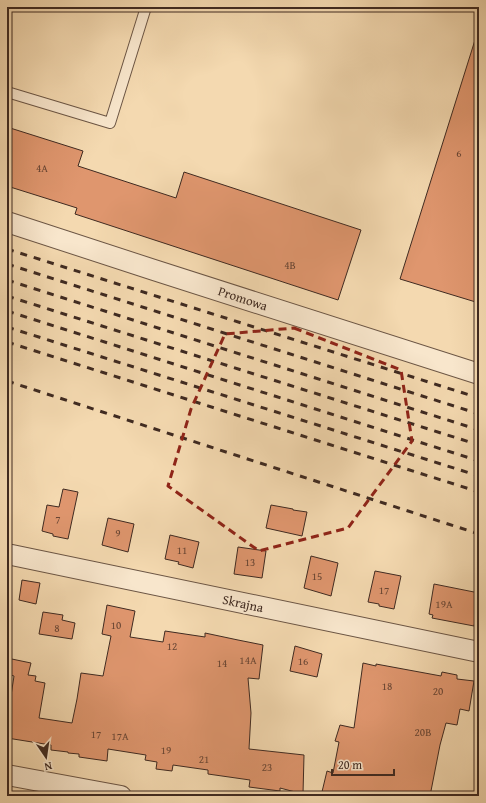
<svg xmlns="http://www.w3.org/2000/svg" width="486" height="803" font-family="'Gentium Book Plus',serif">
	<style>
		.building { fill: #df966e; stroke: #3f2a21 }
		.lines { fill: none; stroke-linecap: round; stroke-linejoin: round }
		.lane-casing { stroke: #6c5645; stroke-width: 12 }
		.street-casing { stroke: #6c5645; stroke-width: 22 }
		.lane { stroke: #f8e6cc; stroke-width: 10 }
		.street { stroke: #f8e6cc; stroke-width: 20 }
		.rail { stroke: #3f2a21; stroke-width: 3; stroke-dasharray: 7 7; stroke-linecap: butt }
		.marked { fill: none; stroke: #8f2418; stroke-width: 3; stroke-dasharray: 8 5; stroke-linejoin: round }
		.labels { text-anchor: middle; stroke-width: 4; stroke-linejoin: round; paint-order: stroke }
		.number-label { font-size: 11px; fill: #674534 }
		.street-label { font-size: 13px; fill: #3f2a21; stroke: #f8e6cc }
	</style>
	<rect width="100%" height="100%" fill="#f4d9b0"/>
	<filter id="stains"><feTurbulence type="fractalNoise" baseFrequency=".005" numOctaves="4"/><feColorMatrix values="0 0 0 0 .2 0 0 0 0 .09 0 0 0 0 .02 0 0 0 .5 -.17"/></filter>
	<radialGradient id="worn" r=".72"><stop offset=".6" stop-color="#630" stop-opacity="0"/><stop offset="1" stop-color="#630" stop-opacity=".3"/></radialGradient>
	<path class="building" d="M475,40H479V303L400,279Z
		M7,127L83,151L78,166L176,198L184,172L361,230L338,300L75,214L77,208L7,186Z
		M63,489L78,492L68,539L53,536V534L42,531L47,505L59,507Z
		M271,505L293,509V510L307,512L302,536L266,528Z
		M108,518L134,524L128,552L102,545Z
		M170,535L199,542L193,568L178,564L179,562L165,559Z
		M238,547L266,551L262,578L234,574Z
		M311,556L338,563L331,596L304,588Z
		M375,571L401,576L394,609L379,606V604L368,602Z
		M22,580L40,583L36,604L19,600Z
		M434,584L479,593V616H476L474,626L432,618L433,615L429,614Z
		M107,605L135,611L130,637L163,642L165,631L205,637V633L238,640L263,645L259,679L248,678L251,713L249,749L304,755L303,794L280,788V791L249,787L250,780L208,774V770L173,765L172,771L156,769L157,762L145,760L146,755L108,749L107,761L79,757V754L68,753V752L51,750V745L7,738V708L9,709L14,676L7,674V658L31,663L28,675L36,676L35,681L45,683L39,718L72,723L77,699L81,673L103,676L111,636L102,634Z
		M43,612L63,615L62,620L75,623L72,639L39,634Z
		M295,646L322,654L317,677L290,671Z
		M363,663L376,666V664L441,676L442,672L457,675V679L474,681L469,711L460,709L457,725L446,723L440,745L430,796H321L327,771L333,773L339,742L335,741L340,725L354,728Z"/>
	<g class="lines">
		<defs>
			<path id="lane" d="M7,92L110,123L146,7"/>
			<path id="street" d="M7,222L154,270L479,374
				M7,554L479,652
				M7,775L121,796"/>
		</defs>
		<use href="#lane" class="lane-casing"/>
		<use href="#street" class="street-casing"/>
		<use href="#lane" class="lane"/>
		<use href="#street" class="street"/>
		<path class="rail" d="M7,249L479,398
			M7,264L479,414
			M7,280L479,430
			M7,296L479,445
			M7,311L479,461
			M7,327L479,476
			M7,342L479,492
			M7,381L479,534"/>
	</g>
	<path class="marked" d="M294,328L401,370L412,441L348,528L259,551L168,486L191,409L225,334Z"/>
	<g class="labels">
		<g class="number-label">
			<text x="459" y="157">6</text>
			<text x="42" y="172">4A</text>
			<text x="290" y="269">4B</text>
			<text x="58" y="523">7</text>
			<text x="118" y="537">9</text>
			<text x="182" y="554">11</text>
			<text x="250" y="566">13</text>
			<text x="317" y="580">15</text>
			<text x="384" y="594">17</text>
			<text x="444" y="608">19A</text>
			<text x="116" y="629">10</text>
			<text x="57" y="632">8</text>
			<text x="172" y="650">12</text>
			<text x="248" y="664">14A</text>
			<text x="303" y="665">16</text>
			<text x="222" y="667">14</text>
			<text x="387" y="690">18</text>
			<text x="438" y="695">20</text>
			<text x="423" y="736">20B</text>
			<text x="96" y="738">17</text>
			<text x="120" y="740">17A</text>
			<text x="166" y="754">19</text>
			<text x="204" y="763">21</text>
			<text x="267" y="771">23</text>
		</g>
		<g class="street-label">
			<text transform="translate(243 298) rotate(18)" y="5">Promowa</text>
			<text transform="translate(243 603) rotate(12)" y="5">Skrajna</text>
		</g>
	</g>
	<rect width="486" height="803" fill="none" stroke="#f4d9b0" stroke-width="24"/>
	<rect x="8" y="8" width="470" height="787" fill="none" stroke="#3f2a21" stroke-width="2"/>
	<rect x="12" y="12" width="462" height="779" fill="none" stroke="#3f2a21"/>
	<g transform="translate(46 757) rotate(167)" stroke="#f8e6cc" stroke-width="3" paint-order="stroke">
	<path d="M0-3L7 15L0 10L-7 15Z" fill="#3f2a21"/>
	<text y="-6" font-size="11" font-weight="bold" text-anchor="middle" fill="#3f2a21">N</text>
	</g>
	<path d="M332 769v6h62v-6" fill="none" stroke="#3f2a21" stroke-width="2"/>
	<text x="338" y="769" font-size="12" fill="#3f2a21" stroke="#f8e6cc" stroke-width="3" paint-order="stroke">20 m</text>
	<rect width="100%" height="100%" filter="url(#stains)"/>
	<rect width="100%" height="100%" fill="url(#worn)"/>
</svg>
